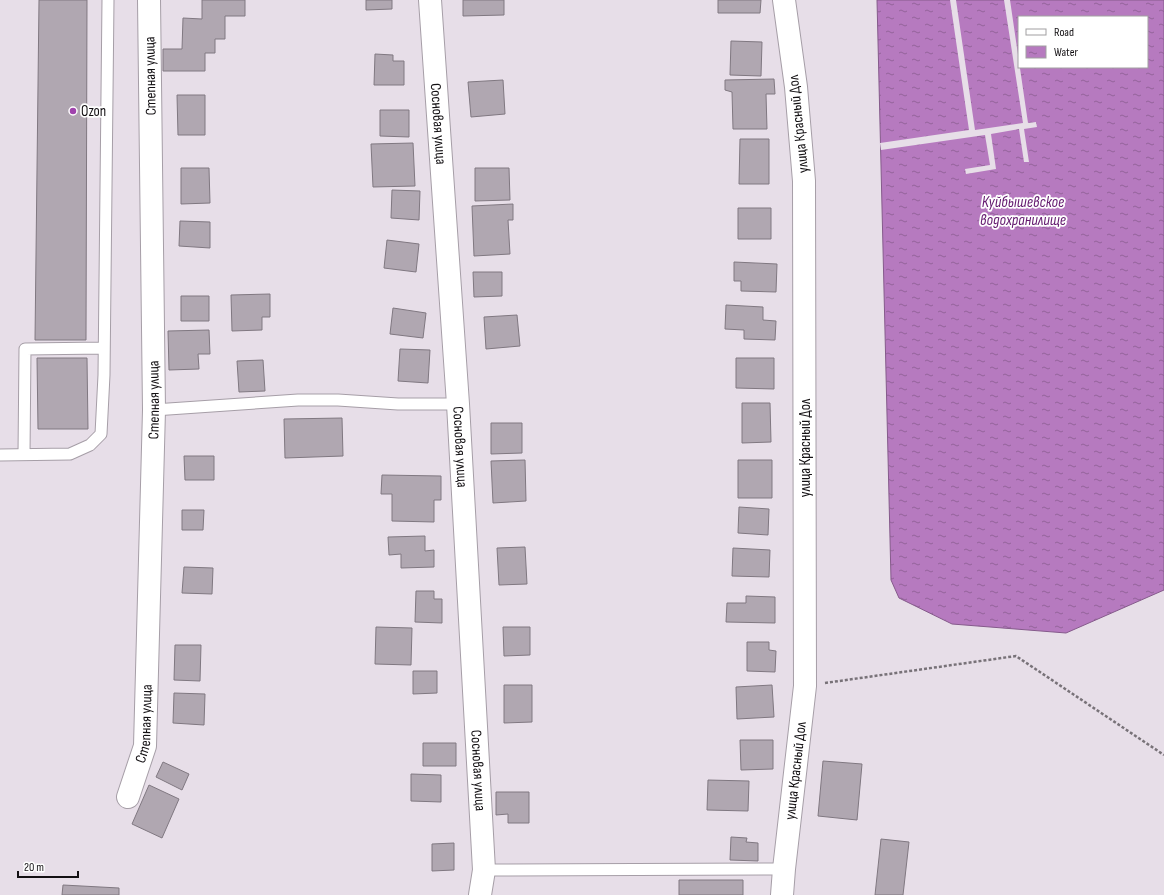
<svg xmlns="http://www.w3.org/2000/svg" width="1164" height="895" font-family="'Sofia Sans Condensed',sans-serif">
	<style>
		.water { fill: url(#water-ripples); stroke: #855a8b; fill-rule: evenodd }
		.pier { fill: #e7dee8 }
		.building { fill: #b0a7b1; stroke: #807881 }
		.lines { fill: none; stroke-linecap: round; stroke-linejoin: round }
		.lane-casing { stroke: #a69ea7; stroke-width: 13 }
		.street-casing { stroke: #a69ea7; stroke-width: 24 }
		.path { stroke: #787278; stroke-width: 2.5; stroke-dasharray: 3 2; stroke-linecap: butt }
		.lane { stroke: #fff; stroke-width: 11 }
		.street { stroke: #fff; stroke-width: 22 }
		.poi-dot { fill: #a043ad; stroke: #fff; stroke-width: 1.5 }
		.labels { text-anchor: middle; stroke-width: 3.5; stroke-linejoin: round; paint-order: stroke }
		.street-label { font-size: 15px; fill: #131013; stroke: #fff }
		.poi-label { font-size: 15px; fill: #131013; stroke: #fff; text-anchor: start }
		.water-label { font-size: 16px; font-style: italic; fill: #641a6f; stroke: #fff }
	</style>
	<defs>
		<pattern id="water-ripples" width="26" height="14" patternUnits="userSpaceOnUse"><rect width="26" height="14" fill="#b67abf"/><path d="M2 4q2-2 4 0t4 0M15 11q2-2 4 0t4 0" fill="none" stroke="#93639a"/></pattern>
	</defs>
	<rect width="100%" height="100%" fill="#e7dee8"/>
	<path class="water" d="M877,0H1164V590L1066,633L952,624L899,598L891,580ZM1019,17H1147V67H1019Z"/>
	<path class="pier" d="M950,0H956L975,130L1023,123L1004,0H1010L1028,123L1036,122L1037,127L1024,129L1029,162H1024L1019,129L991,134L996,169L966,174L965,169L990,165L985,135L881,150L880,143L969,130Z"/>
	<path class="building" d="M39,0H87L86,340H35Z
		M202,0H245V16H225V39H215V53H205V71H163V49H182L183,18L202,19Z
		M366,0H392V9L366,10Z
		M463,0H504V15L463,16Z
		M718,0H761L760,13H718Z
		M731,41L762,42L761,76L730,75Z
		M375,54L393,55V61H404V85H374Z
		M774,79L775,94H766L767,129H733L732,92L725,90V80Z
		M503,80L505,114L471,117L468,82Z
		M177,95H205V135H178Z
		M380,110H409V137L380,136Z
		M740,139H769V184H739Z
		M413,143L415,186L373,187L371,144Z
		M181,168H209L210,203L181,204Z
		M475,168H509L510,200L475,201Z
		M392,190L420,191L419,220L391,218Z
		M513,204V220H508L510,254L474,256L472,206Z
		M738,208H771V239H738Z
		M180,221L210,222V248L179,246Z
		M387,240L419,244L416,272L384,268Z
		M734,262L777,264L776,292L741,291V281H734Z
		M473,272H502V296L474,297Z
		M270,294V317H262V330L232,331L231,295Z
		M181,296H209V321H181Z
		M726,305L763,307V320L776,321L775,340L744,339V330L725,329Z
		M393,308L426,313L423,338L390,334Z
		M517,315L520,346L486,349L484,317Z
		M209,330L210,354H198L199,369L169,370L168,331Z
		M400,349L430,350L428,383L398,381Z
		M37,358H87L88,429H38Z
		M736,358H774V389L736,388Z
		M263,360L265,391L239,392L237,361Z
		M742,403H770L771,442L742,443Z
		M342,418L343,456L285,458L284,419Z
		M491,423H522V453L491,454Z
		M184,456H214V480H185Z
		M525,460L526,501L493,503L491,461Z
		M738,460H772V498H738Z
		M382,475L441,476V500H434V522L392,521V494H381Z
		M739,507L769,509L768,535L738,533Z
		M182,510H204L203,530H182Z
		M425,536V551L434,550V567L401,568V554L389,555L388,537Z
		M525,547L527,584L499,585L497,548Z
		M733,548L770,550L769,577L732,576Z
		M184,567L213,568L212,594L182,593Z
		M416,591H434V599H442V623L415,622Z
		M746,596L775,597V623L726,622L727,603H746Z
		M376,627L412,628L411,665L375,664Z
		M503,627H530V655L504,656Z
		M747,642H769V650L776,651L775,672L747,671Z
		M175,645H201L200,681L174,680Z
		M413,671H437V693L413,694Z
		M504,685H532V722L504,723Z
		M772,685L774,717L737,719L736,687Z
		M174,693L205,694L204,725L173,723Z
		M740,740H773V769L741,770Z
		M423,743H456V766H423Z
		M823,761L862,764L857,820L818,816Z
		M163,762L189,774L182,790L156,777Z
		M411,774L441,775V802L411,801Z
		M708,780L749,781L748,811L707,810Z
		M149,785L179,799L162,838L132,824Z
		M496,792H529V823H508V814L496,815Z
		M731,837L747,838L746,842L758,843V861L730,860Z
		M881,839L909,842L903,895H875Z
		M454,843V870L432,871V844Z
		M679,880H743V895H679Z
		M63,885L119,888V895H62Z"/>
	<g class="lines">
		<defs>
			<path id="lane" d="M154,410L298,400H338L398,404H458
				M24,454L25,349L104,348
				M0,455L70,454L90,445L101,434L104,375L108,0
				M484,870L784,869"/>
			<g id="street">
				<path id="s1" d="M430,0L458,404L484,870L480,895"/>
				<path id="s2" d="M128,797L145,746L154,410L149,0"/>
				<path id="s3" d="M782,895L784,869L805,686L804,181L796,87L784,0"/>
			</g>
		</defs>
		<use href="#lane" class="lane-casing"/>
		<use href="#street" class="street-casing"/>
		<path class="path" d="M825,683L1016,656L1164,755"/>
		<use href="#lane" class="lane"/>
		<use href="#street" class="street"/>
	</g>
	<circle class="poi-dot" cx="73" cy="111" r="4"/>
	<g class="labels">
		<g class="street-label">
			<text transform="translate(150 76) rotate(-91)" y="5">Степная улица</text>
			<text dy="5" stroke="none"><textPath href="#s1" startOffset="124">Сосновая улица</textPath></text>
			<text transform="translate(798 124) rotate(-96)" y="5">улица Красный Дол</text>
			<text dy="5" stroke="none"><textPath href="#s2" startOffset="400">Степная улица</textPath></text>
			<text dy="5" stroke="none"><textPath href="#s1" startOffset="448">Сосновая улица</textPath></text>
			<text transform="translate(805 448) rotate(-90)" y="5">улица Красный Дол</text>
			<text dy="5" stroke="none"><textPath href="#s2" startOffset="76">Степная улица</textPath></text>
			<text dy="5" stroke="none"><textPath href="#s1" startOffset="772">Сосновая улица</textPath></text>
			<text dy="5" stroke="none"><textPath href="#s3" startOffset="125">улица Красный Дол</textPath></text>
		</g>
		<g class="poi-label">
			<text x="81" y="116">Ozon</text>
		</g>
		<g class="water-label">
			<text x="1023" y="207">Куйбышевское<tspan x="1023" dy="18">водохранилище</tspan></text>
		</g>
	</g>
	<rect x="1018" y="16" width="130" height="52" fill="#ffffff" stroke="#a19fa1"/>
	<rect x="1026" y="29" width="20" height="6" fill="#ffffff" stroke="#a19fa1"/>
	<text x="1054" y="36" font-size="12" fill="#131013">Road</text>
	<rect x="1026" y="46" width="20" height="12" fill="url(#water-ripples)" stroke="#a19fa1"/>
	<text x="1054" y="56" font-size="12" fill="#131013">Water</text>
	<path d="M18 871v6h60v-6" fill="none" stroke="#131013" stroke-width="2"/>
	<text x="24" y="871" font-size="12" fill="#131013" stroke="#ffffff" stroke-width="3" paint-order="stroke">20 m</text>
</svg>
